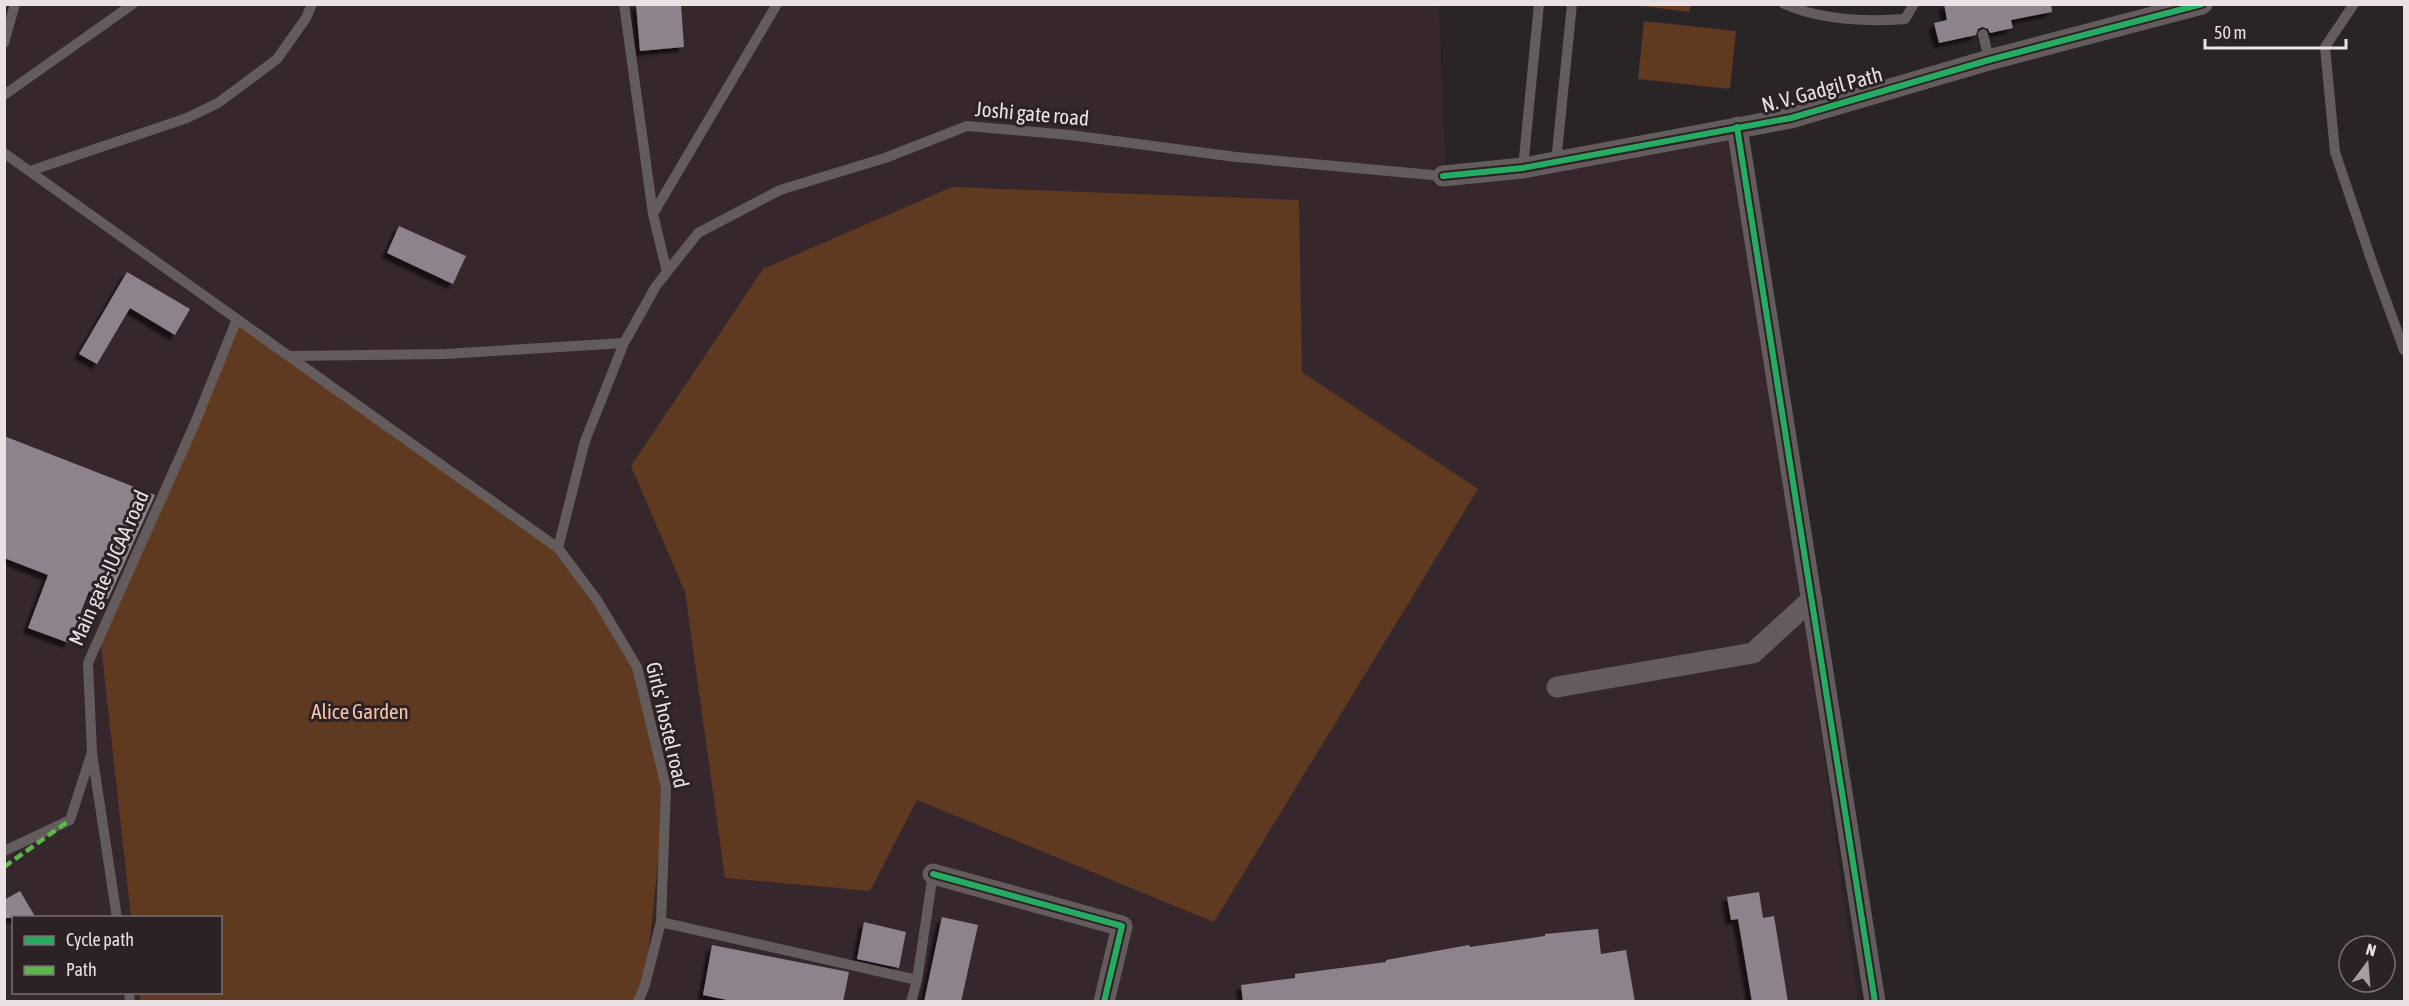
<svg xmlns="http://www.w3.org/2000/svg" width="2409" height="1006" font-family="'Asap Condensed',sans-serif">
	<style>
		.built { fill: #36272c; fill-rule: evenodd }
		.green { fill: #5f3920 }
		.building { fill: #8e828c; filter: url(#shadow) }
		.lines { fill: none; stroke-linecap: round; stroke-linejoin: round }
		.service { stroke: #645b5c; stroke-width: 10 }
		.minor { stroke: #645b5c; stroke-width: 21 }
		.quiet { stroke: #58b947; stroke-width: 4.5; stroke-dasharray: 9 4.5; stroke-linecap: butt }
		.cycleway-casing { stroke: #2c2125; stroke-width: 10 }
		.cycleway { stroke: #26ab63; stroke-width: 6 }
		.labels { text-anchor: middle; stroke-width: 6; stroke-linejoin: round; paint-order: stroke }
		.street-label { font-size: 21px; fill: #e9e1e3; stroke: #2c2125 }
		.park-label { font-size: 21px; fill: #f5c5a7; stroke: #2c2125 }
	</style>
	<defs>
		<filter id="shadow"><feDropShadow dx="-5" dy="5" stdDeviation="1.5" flood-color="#0009"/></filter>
	</defs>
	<rect width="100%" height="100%" fill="#292426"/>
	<path class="built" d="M5,5H1439L1446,177L1737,127L1858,1001L5,1002ZM14,918H220V992H14Z"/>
	<path class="green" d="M1634,5L1690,4L1691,5L1689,12Z
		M1644,21L1736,31L1730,89L1638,79Z
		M952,187L1299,200L1302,372L1478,489L1214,922L917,800L870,891L725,878L685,592L631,466L763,269Z
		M237,319L558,548L637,667L666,787L645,985L635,1001H140L139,993L220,992V918L131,917L100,636Z"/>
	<path class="building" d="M636,4H681L684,47L640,51Z
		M1944,4H2051L2052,12L2011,20L2013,28L1990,33L1988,29L1982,27L1978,29L1976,35L1939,43L1934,23L1947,20Z
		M399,226L466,256L453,284L387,253Z
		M127,272L190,309L175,335L130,308L97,364L79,354Z
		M4,436L155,495L108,599L89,591L69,643L28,628L48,575L4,558Z
		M20,891L36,918H4V900Z
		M1759,892L1763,918L1774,916L1788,1002H1752L1738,919L1731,920L1727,897Z
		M942,917L978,925L961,1002H924Z
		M864,922L906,932L899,968L857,959Z
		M1598,929L1601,954L1626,950L1635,1002H1243L1241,985L1295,978V974L1386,962V960L1469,945L1470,947L1545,936V934Z
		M712,945L849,972L843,1002H737L703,995Z"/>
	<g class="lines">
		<path class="service" d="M624,4L653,214L667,272
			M1784,4C1821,20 1865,22 1905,19L1914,4
			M2354,4L2325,47L2335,152L2373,265L2404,350
			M1983,34L1989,60
			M4,43L15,4
			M4,95L133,4
			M4,153L558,548L585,441L624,343L445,354L289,356
			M1556,162L1572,4
			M1523,168L1539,4
			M30,171L187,118L218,103L277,59L306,18L312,4
			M653,214L777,4
			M624,343L656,286L698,233L780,190L885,158L967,126L1070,135L1236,157L1443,176
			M558,548L597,600L637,667L666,787L661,922L645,985L638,1002
			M4,851L70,820L91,755
			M117,918L92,753L88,663L195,423L237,319
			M661,922L917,980
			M129,992L130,1002
			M911,1002L917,980L933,874"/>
		<path class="minor" d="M1737,127L1875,1002
			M1443,176L1523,168L1791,118L1989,60L2202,4
			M1557,687L1753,653L1812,599
			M933,874L1122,926L1104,1002"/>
		<path class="quiet" d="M4,867L70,820"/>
		<defs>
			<path id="cycleway" d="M1737,127L1875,1002
				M1443,176L1523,168L1791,118L1989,60L2202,4
				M933,874L1122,926L1104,1002"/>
		</defs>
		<use href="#cycleway" class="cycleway-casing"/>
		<use href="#cycleway" class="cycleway"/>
	</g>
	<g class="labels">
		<g class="street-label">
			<text transform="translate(1822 90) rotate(-15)" y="7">N. V. Gadgil Path</text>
			<text transform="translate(1032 114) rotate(5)" y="7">Joshi gate road</text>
			<text transform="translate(109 568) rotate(-66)" y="7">Main gate-IUCAA road</text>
			<text transform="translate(667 725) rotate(77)" y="7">Girls' hostel road</text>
		</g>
		<g class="park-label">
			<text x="360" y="719">Alice Garden</text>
		</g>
	</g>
	<rect width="2409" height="1006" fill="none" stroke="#e9e1e3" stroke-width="12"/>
	<rect x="12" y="916" width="210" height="78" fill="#2c2125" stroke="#786e71" stroke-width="1.5"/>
	<rect x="24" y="936" width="30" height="9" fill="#26ab63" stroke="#786e71" stroke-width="1.5"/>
	<text x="66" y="946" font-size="18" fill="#e9e1e3">Cycle path</text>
	<rect x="24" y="966" width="30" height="9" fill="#58b947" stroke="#786e71" stroke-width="1.5"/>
	<text x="66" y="976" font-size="18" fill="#e9e1e3">Path</text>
	<g transform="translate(2367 964) rotate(16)"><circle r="28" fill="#2c2125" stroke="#786e71" stroke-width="1.5"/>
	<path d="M0-4.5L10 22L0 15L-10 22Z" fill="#a69fa1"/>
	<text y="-9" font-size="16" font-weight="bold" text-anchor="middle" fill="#e9e1e3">N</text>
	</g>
	<path d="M2205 39v9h141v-9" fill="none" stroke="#e9e1e3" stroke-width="3"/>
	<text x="2214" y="39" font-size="18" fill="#e9e1e3" stroke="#2c2125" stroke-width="4.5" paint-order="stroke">50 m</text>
</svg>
